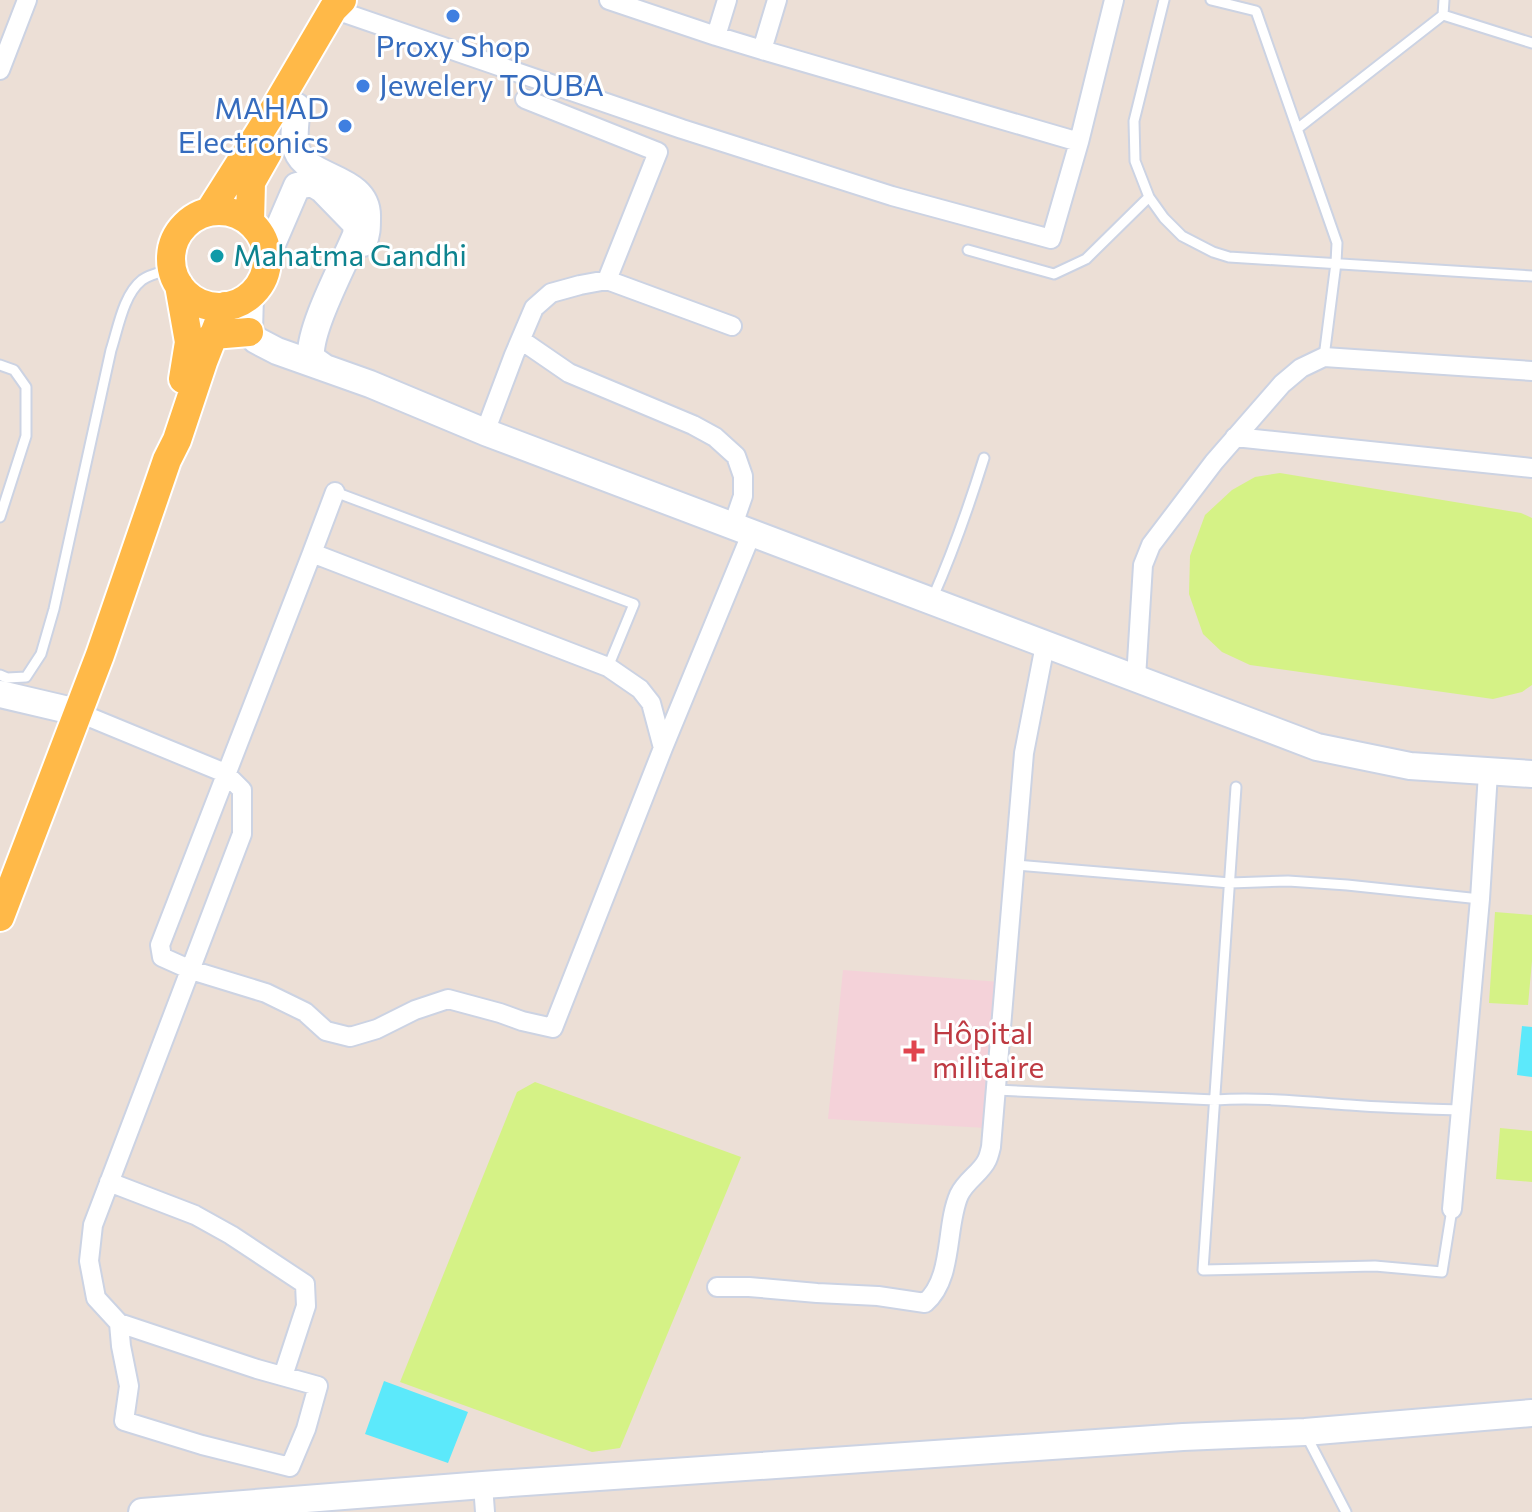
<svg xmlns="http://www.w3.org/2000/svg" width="1532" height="1512" font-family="Commissioner,sans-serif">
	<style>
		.medical { fill: #f4d2d9 }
		.pitch { fill: #d5f286 }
		.water { fill: #5ce9fb }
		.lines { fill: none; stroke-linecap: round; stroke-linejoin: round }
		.lane-casing { stroke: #ccd3e3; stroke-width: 13 }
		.street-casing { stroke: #ccd3e3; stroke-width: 22 }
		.secondary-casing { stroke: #ccd3e3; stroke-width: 30 }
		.primary-casing { stroke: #fff; stroke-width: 32 }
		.lane { stroke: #fff; stroke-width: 9 }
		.street { stroke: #fff; stroke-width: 18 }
		.secondary { stroke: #fff; stroke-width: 26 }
		.primary { stroke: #ffb948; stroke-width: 28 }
		.shop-dot { fill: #3f7fe0; stroke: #fff; stroke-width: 3 }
		.culture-dot { fill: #0f9aa8; stroke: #fff; stroke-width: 3 }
		.health-dot { fill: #e0444e; stroke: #fff; stroke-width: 3 }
		.labels { text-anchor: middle; stroke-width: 6; stroke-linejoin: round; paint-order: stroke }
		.shop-label { font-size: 30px; fill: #366cbe; stroke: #fff }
		.culture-label { font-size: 30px; fill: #0d838f; stroke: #fff; text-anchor: start }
		.health-label { font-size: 30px; fill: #be3a42; stroke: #fff; text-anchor: start }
	</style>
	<rect width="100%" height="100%" fill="#ecdfd6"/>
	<path class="medical" d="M843,970L1000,982L986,1128L828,1119Z"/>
	<path class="pitch" d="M1280,473L1521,513L1532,518V685L1522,692L1493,699L1250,665L1222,652L1203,634L1189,594L1190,556L1205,515L1232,490L1255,477Z
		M1495,912L1532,915V961L1528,1005L1489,1003Z
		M535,1082L741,1157L620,1448L592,1452L400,1382L517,1092Z
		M1500,1128L1532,1131V1182L1496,1179Z"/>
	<path class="water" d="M1522,1026L1532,1027V1077L1517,1075Z
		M384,1381L468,1412L448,1463L365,1434Z"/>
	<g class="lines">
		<defs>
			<path id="lane" d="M1164,0L1134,121L1135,161L1149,197L1164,218L1182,236L1213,252L1229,257L1532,276
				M1211,0L1256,11L1337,243L1336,263L1324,357
				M1443,15L1444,0
				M1297,129L1443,15L1532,43
				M968,250L1054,274L1086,259L1149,197
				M0,365L14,370L26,387V436L0,517
				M335,492L634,604L608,667
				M933,597C953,552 969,506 984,458
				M0,675L7,678L26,677L41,654L54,609L111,350C118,329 123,295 142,280C150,274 162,272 172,269
				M1236,787L1203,1270L1375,1266L1442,1272L1452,1209
				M1015,865L1230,883L1288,881L1347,885L1480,899
				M996,1090L1215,1100C1261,1097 1305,1102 1350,1105C1387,1108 1424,1109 1461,1110
				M1307,1437L1346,1512"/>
			<path id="street" d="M609,0L716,36L727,0
				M777,0L762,50L1079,142L1114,0
				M333,9L682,129L892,196L1051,239L1079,142
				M716,36L762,50
				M0,70L27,0
				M525,99L658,152L607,280
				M521,340L569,373L693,425L715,437L736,456L743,476V496L733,525
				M485,432L514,355L534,308L551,293L580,285L607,280L732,326
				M1235,437L1532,468
				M312,553L335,492
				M1136,678L1143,565L1151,545L1214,462L1282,384L1301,368L1324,357L1532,371
				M77,712L225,773L242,790V834L93,1225L89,1261L96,1298L119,1323L257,1369L318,1386L306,1429L290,1467L202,1445L124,1421L129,1386L121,1346L119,1323
				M663,748L651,703L640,689L608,667L312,553L160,945L162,957L191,970L266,993L305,1012L326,1031L350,1037L377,1029L415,1010L448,999L500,1013L522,1021L553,1028L663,748L752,532
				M109,1182L195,1215L231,1235L305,1284L306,1306L283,1376
				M1452,1209L1480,899L1488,773
				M717,1287H749L817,1293L878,1296L925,1303C954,1278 945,1227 959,1195C966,1180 981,1173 987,1160C989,1156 990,1151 991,1147L1024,753L1045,645
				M483,1485L485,1512"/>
			<path id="secondary" d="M297,107C296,120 292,139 297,151C308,180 369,176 367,218C367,227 367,235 363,243
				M266,258L297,186L312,183L322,189L357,225L356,235C344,264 308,330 311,358L325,368
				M250,295L249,332L256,340L277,351L370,384L485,432L1317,747L1410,766L1532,774
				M0,694L77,712
				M142,1512L483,1485L1183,1437L1305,1432L1532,1413"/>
			<path id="primary" d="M171 259a48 48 0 1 1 96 0a48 48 0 1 1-96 0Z
				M209,212L275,108L333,9L342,0
				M250,222L251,182L268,152
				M179,285L189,342L183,379
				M213,335L249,332
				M0,917L100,655L167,460L177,440L203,362L225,306"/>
		</defs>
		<use href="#lane" class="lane-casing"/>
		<use href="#street" class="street-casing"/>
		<use href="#secondary" class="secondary-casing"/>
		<use href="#primary" class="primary-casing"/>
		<use href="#lane" class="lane"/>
		<use href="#street" class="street"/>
		<use href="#secondary" class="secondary"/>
		<use href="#primary" class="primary"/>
	</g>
	<g class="shop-dot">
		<circle cx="453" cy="16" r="8"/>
		<circle cx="363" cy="86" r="8"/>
		<circle cx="345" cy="126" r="8"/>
	</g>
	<circle class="culture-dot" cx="217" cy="256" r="8"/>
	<path class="health-dot" d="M910 1039h8v8h8v8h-8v8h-8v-8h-8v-8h8z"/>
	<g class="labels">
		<g class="shop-label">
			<text x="453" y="57">Proxy Shop</text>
			<text x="379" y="96" text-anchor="start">Jewelery TOUBA</text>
			<text x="329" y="119" text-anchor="end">MAHAD<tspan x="329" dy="34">Electronics</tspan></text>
		</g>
		<g class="culture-label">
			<text x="233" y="266">Mahatma Gandhi</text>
		</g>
		<g class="health-label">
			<text x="932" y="1044">Hôpital<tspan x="932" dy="34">militaire</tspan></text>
		</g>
	</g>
</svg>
